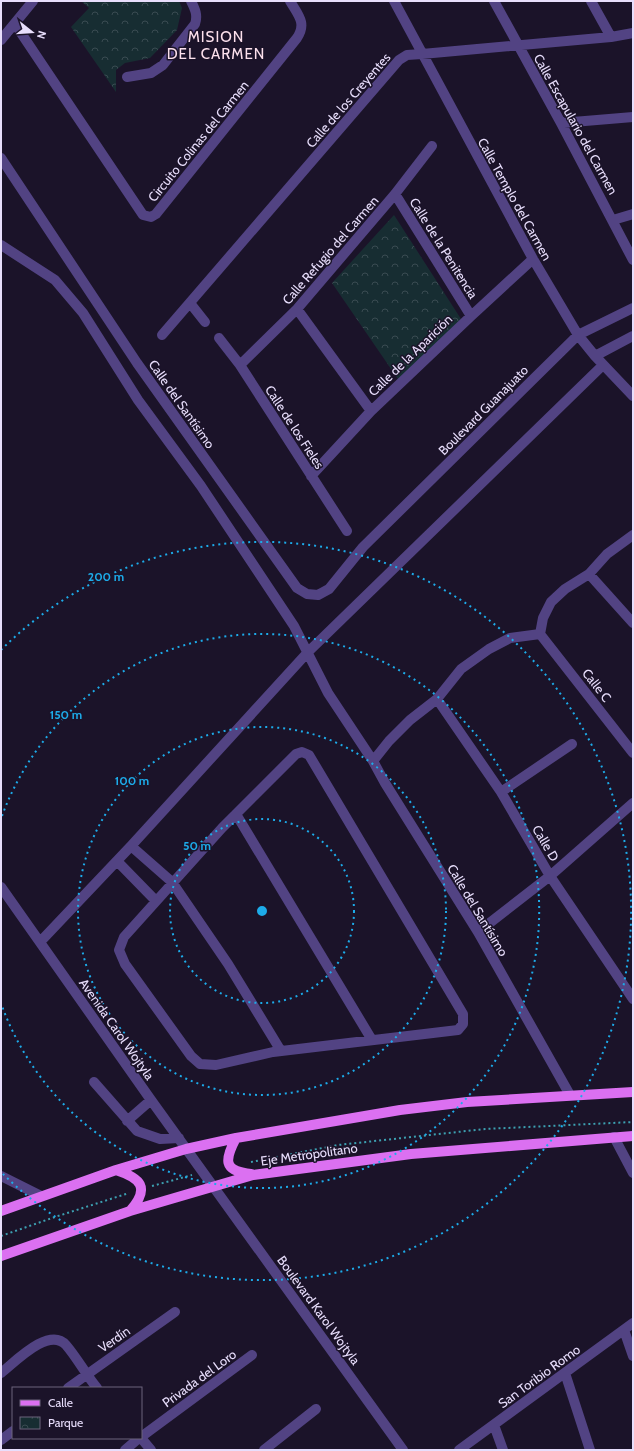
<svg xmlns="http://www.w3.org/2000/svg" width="634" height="1451" font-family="Cabin,sans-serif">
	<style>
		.park { fill: url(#park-crowns) }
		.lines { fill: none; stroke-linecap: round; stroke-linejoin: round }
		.path { stroke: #3da0b1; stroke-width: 2; stroke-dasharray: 2 3; stroke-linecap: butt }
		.minor { stroke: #524383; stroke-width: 10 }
		.major { stroke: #db70f1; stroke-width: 10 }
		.ring { fill: none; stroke: #1dabe9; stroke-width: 2; stroke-dasharray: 2 4 }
		.labels { text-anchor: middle; stroke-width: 3; stroke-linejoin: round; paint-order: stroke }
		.street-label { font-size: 13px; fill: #e8defc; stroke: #1b1329 }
		.quarter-label { font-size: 15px; letter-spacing: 1px; fill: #fce0ec; stroke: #1b1329 }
		.centre { fill: #1dabe9; stroke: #1b1329; stroke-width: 2 }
		.ring-label { font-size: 12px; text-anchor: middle; font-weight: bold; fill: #1dabe9; stroke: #1b1329; stroke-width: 3; stroke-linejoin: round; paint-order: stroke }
	</style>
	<defs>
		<pattern id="park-crowns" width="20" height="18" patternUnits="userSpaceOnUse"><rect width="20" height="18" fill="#172d32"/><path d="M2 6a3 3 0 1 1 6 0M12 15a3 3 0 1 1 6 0" fill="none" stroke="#394b51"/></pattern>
	</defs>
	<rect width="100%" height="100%" fill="#1b1329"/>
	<path class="park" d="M81,1H179L182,8L177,30L150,58L125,63L116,70V92L71,27L89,8Z
		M394,215L461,319L400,382L332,283Z"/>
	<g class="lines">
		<path class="path" d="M251,1162L338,1145L485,1129L633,1122
			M152,1186L192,1175
			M1,1236L55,1217L129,1193"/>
		<path class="minor" d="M394,1L533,259L578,335L595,356L633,396
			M494,1L561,123L633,260
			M591,1L611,37
			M15,24L143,215L151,217L156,214L297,38C307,23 298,15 290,1
			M1,40L33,1
			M127,77L151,73L163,65L195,24C198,15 195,9 191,1
			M561,123L633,117
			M1,158L137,363L297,588L307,594L318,595L329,589L363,547L578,335L633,308
			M395,194L471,316
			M613,220L633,214
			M1,245L55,280L83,313L138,400L201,486L294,626L328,693L373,761
			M190,303L205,322
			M297,309L371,411
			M162,335L399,60L407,55L422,54L611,37L633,33
			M219,338L240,365L347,531
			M595,356L633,336
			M240,365L297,309L395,194L432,146
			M311,476L371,411L471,316L533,259
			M589,574L633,623
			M540,634L510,638L489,649L461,669L437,699L410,720L389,741L373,761L385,783L478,932L570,1095
			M540,634L633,753
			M540,634L543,618L551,602L565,589L589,574L607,554L633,535
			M437,699L501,792L550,876L633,999
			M302,752L309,755L463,1014V1024L458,1030L273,1052L216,1065L200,1064L191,1056L125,964L119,950L124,937L222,828L296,754Z
			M501,792L572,744
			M236,814L372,1040
			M131,846L172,882L228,964L281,1051
			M117,861L156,901
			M1,887L151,1100L403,1450
			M478,932L550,876L633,803
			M40,942L131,846L308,652L603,365
			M94,1082L137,1131L160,1139L179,1138
			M127,1121L151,1100
			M614,1137L633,1173
			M1,1176L41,1196
			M624,1330L633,1356
			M1,1373C15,1362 49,1326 66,1345C78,1359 86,1375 97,1388
			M565,1373L590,1450
			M68,1388L175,1312
			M494,1425L503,1450
			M141,1437L252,1355
			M141,1438L151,1450
			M1,1440L13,1431
			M125,1450L139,1438
			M264,1450L316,1409
			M459,1450L633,1323"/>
		<path class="major" d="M236,1138C225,1159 222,1171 251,1174
			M116,1170C140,1178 151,1187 130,1211
			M1,1211L116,1170L186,1149L236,1138L400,1110L467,1102L633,1092
			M1,1256L130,1211L253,1175L411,1154L633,1136"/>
	</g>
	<g class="ring">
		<circle cx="262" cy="911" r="92"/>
		<circle cx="262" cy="911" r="184"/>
		<path d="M2 816A277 277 0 1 1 2 1006"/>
		<path d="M1 650A369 369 0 1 1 1 1172"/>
	</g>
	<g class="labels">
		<g class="street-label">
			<text transform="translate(348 100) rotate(-49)" y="5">Calle de los Creyentes</text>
			<text transform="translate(576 124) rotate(61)" y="5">Calle Escapulario del Carmen</text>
			<text transform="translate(198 141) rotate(-51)" y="5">Circuito Colinas del Carmen</text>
			<text transform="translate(515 199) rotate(61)" y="5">Calle Templo del Carmen</text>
			<text transform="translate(444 248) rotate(58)" y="5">Calle de la Penitencia</text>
			<text transform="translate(330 250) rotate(-49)" y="5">Calle Refugio del Carmen</text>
			<text transform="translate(410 355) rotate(-44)" y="5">Calle de la Aparición</text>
			<text transform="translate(182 404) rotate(55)" y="5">Calle del Santísimo</text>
			<text transform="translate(483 410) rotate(-45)" y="5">Boulevard Guanajuato</text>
			<text transform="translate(295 427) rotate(57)" y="5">Calle de los Fieles</text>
			<text transform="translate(597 685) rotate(52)" y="5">Calle C</text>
			<text transform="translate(546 843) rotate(60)" y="5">Calle D</text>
			<text transform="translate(478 910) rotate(59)" y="5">Calle del Santísimo</text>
			<text transform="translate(117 1029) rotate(55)" y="5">Avenida Carol Wojtyla</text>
			<text transform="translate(309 1154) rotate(-8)" y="5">Eje Metropolitano</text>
			<text transform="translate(319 1310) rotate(54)" y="5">Boulevard Karol Wojtyla</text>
			<text transform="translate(114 1339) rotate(-35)" y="5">Verdín</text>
			<text transform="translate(539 1376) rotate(-36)" y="5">San Toribio Romo</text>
			<text transform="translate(199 1378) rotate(-36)" y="5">Privada del Loro</text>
		</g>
		<g class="quarter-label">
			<text x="216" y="42">MISION<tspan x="216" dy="17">DEL CARMEN</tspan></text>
		</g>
	</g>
	<circle cx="262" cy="911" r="6" class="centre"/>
	<g class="ring-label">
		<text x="106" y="581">200 m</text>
		<text x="66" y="719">150 m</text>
		<text x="132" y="785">100 m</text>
		<text x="197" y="850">50 m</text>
	</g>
	<rect width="634" height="1451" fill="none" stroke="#e8defc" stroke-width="4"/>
	<rect x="12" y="1387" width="130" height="52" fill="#1b1329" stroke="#6d647d"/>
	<rect x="20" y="1400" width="20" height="6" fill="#db70f1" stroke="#6d647d"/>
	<text x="48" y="1407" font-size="12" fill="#e8defc">Calle</text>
	<rect x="20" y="1417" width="20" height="12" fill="url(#park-crowns)" stroke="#6d647d"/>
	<text x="48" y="1427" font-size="12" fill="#e8defc">Parque</text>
	<g transform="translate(32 32) rotate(107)" stroke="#1b1329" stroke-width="3" paint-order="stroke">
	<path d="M0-3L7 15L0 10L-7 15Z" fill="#e8defc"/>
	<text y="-6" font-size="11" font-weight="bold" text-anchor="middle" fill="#e8defc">N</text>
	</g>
</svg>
